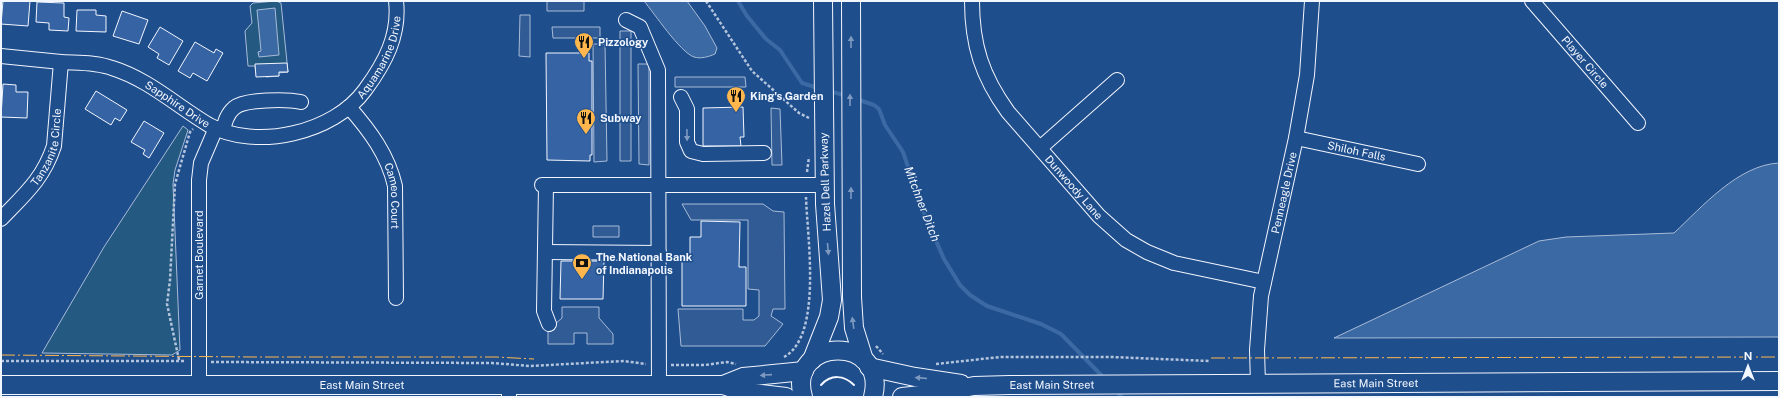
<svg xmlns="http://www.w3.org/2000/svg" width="1780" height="398" font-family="'Public Sans',sans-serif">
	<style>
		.green { fill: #245a82; stroke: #a8bbd7 }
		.parking { fill: #305b95; stroke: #a8bbd7 }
		.water { fill: #3b69a3; stroke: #a8bbd7 }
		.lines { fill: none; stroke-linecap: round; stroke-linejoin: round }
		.stream { stroke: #3b69a3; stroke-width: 4 }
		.building { fill: #3563a3; stroke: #f2f6ff }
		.minor-casing { stroke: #f2f6ff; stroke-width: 16 }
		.major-casing { stroke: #f2f6ff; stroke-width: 20 }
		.path { stroke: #b3c4dc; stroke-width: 2.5; stroke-dasharray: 3 2; stroke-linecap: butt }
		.minor { stroke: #1f4e8c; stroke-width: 14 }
		.major { stroke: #1f4e8c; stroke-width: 18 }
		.wall { stroke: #f2f6ff; stroke-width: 2 }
		.power { stroke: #ffb74d; stroke-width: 1; stroke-dasharray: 14 3 2 3; stroke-linecap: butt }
		.oneway { fill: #7e9ac0 }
		.labels { text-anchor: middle; stroke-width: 3; stroke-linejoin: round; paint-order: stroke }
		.poi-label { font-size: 11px; font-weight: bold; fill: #f2f6ff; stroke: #1f4e8c; text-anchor: start }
		.street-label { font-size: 11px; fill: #f2f6ff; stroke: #1f4e8c }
		.water-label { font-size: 12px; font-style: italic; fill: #f2f6ff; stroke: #1f4e8c }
	</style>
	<rect width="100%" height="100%" fill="#1f4e8c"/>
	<path class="green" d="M276,1L281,3L288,72L278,73L279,76L266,77L265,74H256L255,66H248L245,31L252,23L250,6L253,3Z
		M183,126L188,130L175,170L173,184L180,350L172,355L42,353L104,247Z"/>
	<path class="parking" d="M547,1H584V11H547Z
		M520,15H530V57L519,56Z
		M552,27H600V38H553Z
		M620,31H631V161H620Z
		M593,44H605L607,161L594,162Z
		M638,64H649V165L639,164Z
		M675,77H745L746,87H675Z
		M771,108L780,109L782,165H772Z
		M682,204H763L773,211L784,212L785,309H773L771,316L783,324L765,346H681L678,309H743V320H754L759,316V290L748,289V220H691Z
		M593,226H619V237H593Z
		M562,307H599V318L613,334V344H587V333H574V344H548V330L562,318Z"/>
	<path class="water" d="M644,1H687L705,26L717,48L715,54C708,57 701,59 694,57C680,52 654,13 644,1Z
		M275,8L279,55L259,57L258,52L261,51L257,10Z
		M1779,163V337L1334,338L1539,241L1566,237L1674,233C1702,207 1738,165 1779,163Z"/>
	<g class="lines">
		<path class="stream" d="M738,1L747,16L766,39L780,50L802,83L818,88
			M829,91L847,96
			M856,99L874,105L879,109L885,125L903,152L923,211L944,259L960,285L970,295L987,306L1041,324L1061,334L1105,379
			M1115,390L1122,397"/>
	</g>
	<path class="building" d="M3,1H30L28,26L1,24Z
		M37,2L64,3V17L69,18L68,31L49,30V23L36,22Z
		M77,10H96V15L106,16V32L76,31Z
		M122,11L148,20L139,44L113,36Z
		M160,27L183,41L169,65L157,58L159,54L148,47Z
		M195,42L214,53L216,49L223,53L207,81L193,73L190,78L178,71Z
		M546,53H589V61H592V155H590V161L547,160Z
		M287,63L288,72H279V76L256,77L255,64Z
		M3,84L16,85V92H28L27,118L1,117Z
		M96,91L127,110L120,121L115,118L111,125L85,109Z
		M743,107L744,137H740L741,146H703V108Z
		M144,121L164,133L149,158L143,154L145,150L131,142Z
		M701,221L740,222L739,267H746V306H682V255H690V237H701Z
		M561,261H604L603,299H560Z"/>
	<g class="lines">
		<defs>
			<g id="minor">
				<path id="s1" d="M972,1C972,45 982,76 1008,112L1099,216L1126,240L1147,252L1174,263L1264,282"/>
				<path id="s2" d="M1532,1L1638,123"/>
				<path d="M626,20L640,27L658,70L659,385"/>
				<path id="s3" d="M1,56C21,58 41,60 61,62C78,63 96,62 112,68C148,79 177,106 209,125C256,151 334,133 365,90C385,63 400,35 396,1"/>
				<path d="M681,97L687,109V142L691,151L703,154L764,153"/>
				<path id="s4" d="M349,107C370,131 388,155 395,186L396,298"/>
				<path d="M223,130C225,122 227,114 234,108C244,99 287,99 301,102"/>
				<path id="s5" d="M1296,138L1418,164"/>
				<path d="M1040,148L1117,80"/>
				<path d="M542,185H824"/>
				<path d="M546,185L544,311L549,324"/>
				<path id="s6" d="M1,219C25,194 43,179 54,146L61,62"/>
				<path d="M545,252L659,253"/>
				<path d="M509,384V397"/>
				<path id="s7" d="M1258,384L1257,350L1261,296L1296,138L1307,75L1312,1"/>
				<path d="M199,385V180L201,163L216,128"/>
			</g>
			<g id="major">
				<path d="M851,1L852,297L854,328L864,360"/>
				<path d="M812,360L829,317L832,300L825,204L823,1"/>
				<path d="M869,367L915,377L961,384"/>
				<path id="s8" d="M1,385H723L744,392L786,397"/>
				<path d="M723,385L743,377L804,371"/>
				<path d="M803,397C786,336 889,334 873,397"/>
				<path id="s9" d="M902,397L931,394L974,386L1009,385L1779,381"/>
			</g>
		</defs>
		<use href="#minor" class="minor-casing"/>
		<use href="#major" class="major-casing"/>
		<path class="path" d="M706,1L752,71L799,113L809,118
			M807,172L809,157
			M876,346L883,354
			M784,357C823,336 807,236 806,197
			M179,360L167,304L170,280L175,184L190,132L193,129
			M1,361H186
			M211,362L492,363L530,366L624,361L646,364
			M936,364L1000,357H1112L1209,361
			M671,365H705L727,362L736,364"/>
		<use href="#minor" class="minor"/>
		<use href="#major" class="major"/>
		<path class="wall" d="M821,385C831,374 844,375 854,385"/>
		<path class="power" d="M1,355L255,357H496L534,359
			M1211,358L1779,357"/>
	</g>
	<defs><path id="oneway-solid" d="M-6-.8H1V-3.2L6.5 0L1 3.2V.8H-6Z"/></defs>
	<g class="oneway">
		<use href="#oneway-solid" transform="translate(851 42) rotate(-90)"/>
		<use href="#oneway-solid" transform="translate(850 100) rotate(-90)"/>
		<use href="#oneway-solid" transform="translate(687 135) rotate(89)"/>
		<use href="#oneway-solid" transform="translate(851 193) rotate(-90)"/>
		<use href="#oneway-solid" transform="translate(828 249) rotate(85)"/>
		<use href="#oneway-solid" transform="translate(853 323) rotate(-98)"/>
		<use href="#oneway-solid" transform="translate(766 375) rotate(176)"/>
		<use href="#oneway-solid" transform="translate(921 378) rotate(-175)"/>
	</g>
	<defs>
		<symbol id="restaurant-pin" viewBox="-11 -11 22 30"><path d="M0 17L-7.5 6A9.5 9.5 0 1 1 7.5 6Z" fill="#ffb74d" stroke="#1f4e8c"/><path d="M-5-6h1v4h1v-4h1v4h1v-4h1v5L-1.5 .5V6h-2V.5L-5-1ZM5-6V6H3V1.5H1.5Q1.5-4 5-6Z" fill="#111"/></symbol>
		<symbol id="bank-pin" viewBox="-11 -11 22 30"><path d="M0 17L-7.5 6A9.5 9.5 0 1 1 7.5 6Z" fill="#ffb74d" stroke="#1f4e8c"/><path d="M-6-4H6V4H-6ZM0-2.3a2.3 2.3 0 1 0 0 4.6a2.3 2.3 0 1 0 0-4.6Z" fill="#111"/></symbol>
	</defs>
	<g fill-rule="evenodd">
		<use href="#restaurant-pin" x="573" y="31" width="22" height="30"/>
		<use href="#restaurant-pin" x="725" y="85" width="22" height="30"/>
		<use href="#restaurant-pin" x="575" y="107" width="22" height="30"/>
		<use href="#bank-pin" x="571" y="252" width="22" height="30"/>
	</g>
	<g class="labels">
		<g class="poi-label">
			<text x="598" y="46">Pizzology</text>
			<text x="750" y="100">King's Garden</text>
			<text x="600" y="122">Subway</text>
			<text x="596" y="261">The National Bank<tspan x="596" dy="13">of Indianapolis</tspan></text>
		</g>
		<g class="street-label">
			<text dy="4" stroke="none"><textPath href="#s3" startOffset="433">Aquamarine Drive</textPath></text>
			<text dy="4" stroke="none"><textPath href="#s2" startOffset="81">Player Circle</textPath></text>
			<text dy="4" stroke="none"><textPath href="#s3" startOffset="187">Sapphire Drive</textPath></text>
			<text dy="4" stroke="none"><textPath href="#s6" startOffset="88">Tanzanite Circle</textPath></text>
			<text dy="4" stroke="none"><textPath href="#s5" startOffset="62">Shiloh Falls</textPath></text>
			<text transform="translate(825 182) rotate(-92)" y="4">Hazel Dell Parkway</text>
			<text dy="4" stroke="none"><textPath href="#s1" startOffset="219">Dunwoody Lane</textPath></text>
			<text dy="4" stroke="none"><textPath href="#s7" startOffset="194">Penneagle Drive</textPath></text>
			<text dy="4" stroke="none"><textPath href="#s4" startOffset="102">Cameo Court</textPath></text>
			<text transform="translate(199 255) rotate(-90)" y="4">Garnet Boulevard</text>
			<text dy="4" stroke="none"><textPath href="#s9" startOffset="475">East Main Street</textPath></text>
			<text dy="4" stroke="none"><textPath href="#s8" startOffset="361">East Main Street</textPath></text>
			<text dy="4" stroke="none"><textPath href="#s9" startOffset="151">East Main Street</textPath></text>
		</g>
		<g class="water-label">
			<text transform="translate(922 204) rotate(69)" y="4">Mitchner Ditch</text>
		</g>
	</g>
	<rect width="1780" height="398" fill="none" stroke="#f2f6ff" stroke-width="4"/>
	<g transform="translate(1748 366)" stroke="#1f4e8c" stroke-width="3" paint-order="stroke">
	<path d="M0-3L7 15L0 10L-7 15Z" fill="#f2f6ff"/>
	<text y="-6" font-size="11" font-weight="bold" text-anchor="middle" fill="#f2f6ff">N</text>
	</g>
</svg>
